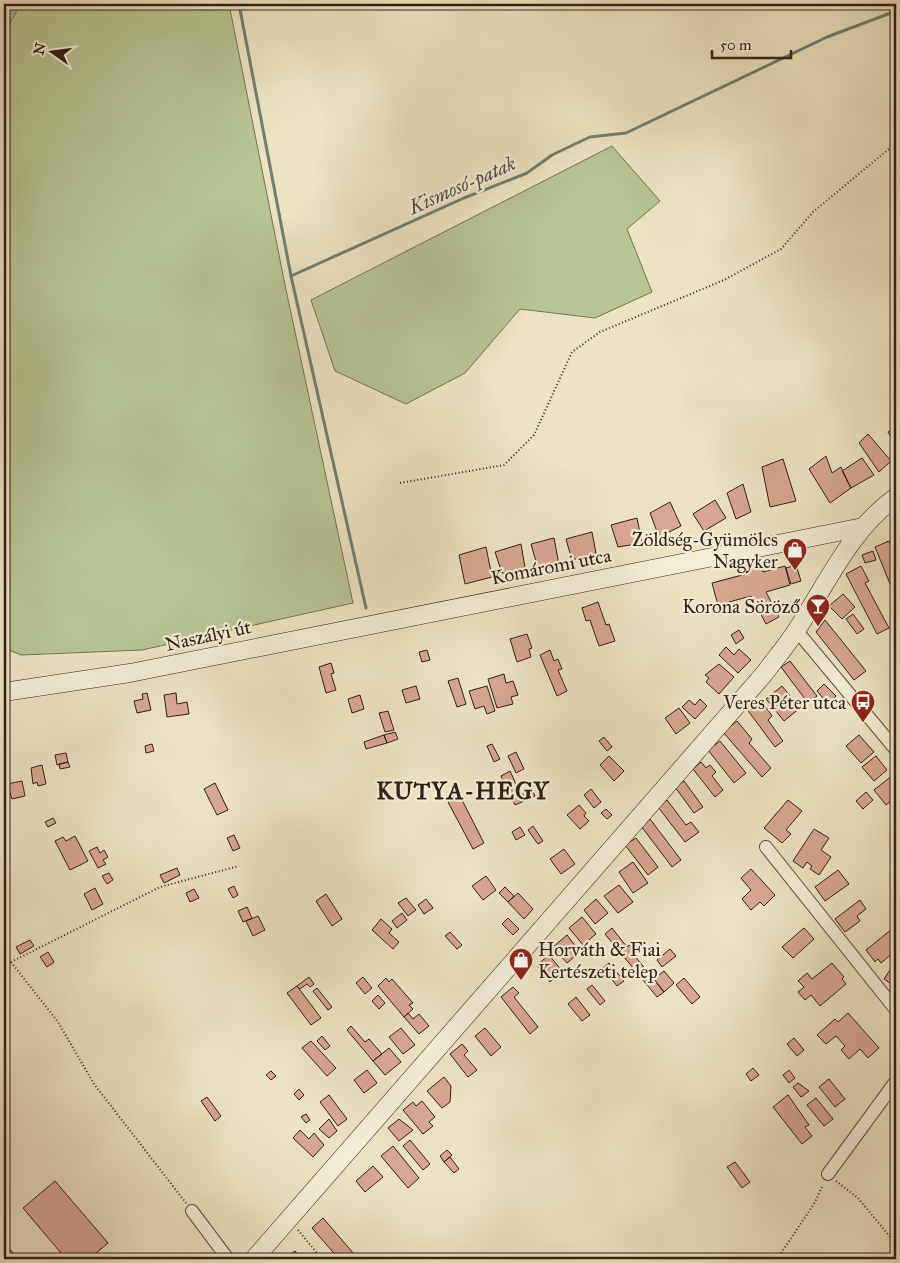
<svg xmlns="http://www.w3.org/2000/svg" width="900" height="1263" font-family="'IM FELL Great Primer',serif">
	<style>
		.green { fill: #b7c494; stroke: #747256 }
		.water { fill: #99beb2; stroke: #6f7f74 }
		.lines { fill: none; stroke-linecap: round; stroke-linejoin: round }
		.stream { stroke: #6f7f74; stroke-width: 3 }
		.building { fill: #d6a792; stroke: #312017 }
		.minor-casing { stroke: #605142; stroke-width: 14 }
		.secondary-casing { stroke: #312017; stroke-width: 19 }
		.path { stroke: #312017; stroke-width: 2; stroke-dasharray: 1 2.5; stroke-linecap: butt }
		.minor { stroke: #f3edd8; stroke-width: 12 }
		.secondary { stroke: #f3edd8; stroke-width: 18 }
		.labels { text-anchor: middle; stroke-width: 4.5; stroke-linejoin: round; paint-order: stroke }
		.poi-label { font-size: 19px; fill: #312017; stroke: #f3edd8; text-anchor: end }
		.street-label { font-size: 19px; fill: #312017; stroke: #f3edd8 }
		.water-label { font-size: 20px; font-style: italic; fill: #504f46; stroke: #f3edd8 }
		.district-label { font-size: 24px; font-weight: bold; letter-spacing: 1px; fill: #312017; stroke: #f3edd8 }
	</style>
	<rect width="100%" height="100%" fill="#ece3c3"/>
	<filter id="stains"><feTurbulence type="fractalNoise" baseFrequency=".004" numOctaves="4"/><feColorMatrix values="0 0 0 0 .2 0 0 0 0 .09 0 0 0 0 .02 0 0 0 .5 -.17"/></filter>
	<radialGradient id="worn" r=".72"><stop offset=".6" stop-color="#630" stop-opacity="0"/><stop offset="1" stop-color="#630" stop-opacity=".3"/></radialGradient>
	<path class="green" d="M20,4H229L285,285L353,603L142,650L21,655L4,648V35Z
		M612,146L660,201L627,229L652,292L595,318L520,309L465,373L406,404L335,371L311,300Z"/>
	<path class="water" d="M4,4H20L4,35Z"/>
	<g class="lines">
		<path class="stream" d="M239,4L291,276L464,198L527,173L552,155L590,137L626,133L827,37L896,11
			M291,276L366,608"/>
	</g>
	<path class="building" d="M896,426V445L888,432Z
		M868,434L891,461L879,472L859,443Z
		M826,456L832,473L841,467L851,488L830,503L809,469Z
		M862,458L874,475L851,488L842,471Z
		M783,459L796,501L770,507L762,467Z
		M743,484L751,512L736,519L727,493Z
		M715,500L726,518L704,531L693,514Z
		M670,502L681,526L659,537L650,513Z
		M637,518L642,543L618,547L611,525Z
		M592,532L596,553L572,560L566,539Z
		M554,538L559,565L538,569L531,544Z
		M889,541L896,557L893,558L896,566V590L893,591L875,547Z
		M521,544L526,573H502L495,552Z
		M486,547L492,577L465,584L459,555Z
		M873,551L876,560L865,563L862,555Z
		M760,562L763,572L785,566L790,585L766,592L779,617L766,624L751,596L718,605L712,583L742,575L740,567Z
		M796,565L801,581L791,584L786,568Z
		M861,566L869,581L865,583L889,628L877,634L846,574Z
		M843,594L855,607L842,619L829,606Z
		M598,602L606,625L609,624L615,641L599,646L590,620L586,621L582,608Z
		M853,614L864,629L857,634L846,619Z
		M825,620L866,671L854,680L816,632Z
		M739,630L744,638L736,644L731,635Z
		M527,634L532,648L529,649L531,657L517,662L510,639Z
		M726,647L734,655L739,649L751,660L738,673L719,655Z
		M427,650L430,660L422,662L419,652Z
		M550,650L554,661L558,659L562,669L558,670L567,691L557,696L540,655Z
		M790,661L817,696L808,703L781,667Z
		M331,663L334,673L331,674L336,690L326,693L319,667Z
		M719,664L734,677L719,694L706,682L709,678L705,675Z
		M504,674L506,683L513,681L518,695L511,697L513,704L497,708L488,679Z
		M458,678L466,704L457,707L448,681Z
		M824,684L836,696L828,704L817,691Z
		M416,686L420,699L406,703L402,690Z
		M487,686L495,711L487,714L484,706L475,709L469,691Z
		M782,686L800,708L784,721L766,699Z
		M147,693L151,710L137,713L134,701L143,699L142,694Z
		M176,693L177,704L187,702L189,714L167,717L164,695Z
		M360,695L364,709L352,713L348,699Z
		M700,699L707,706L695,719L682,707L689,700L695,705Z
		M755,701L759,706L763,703L772,716L768,720L783,741L775,747L746,708Z
		M679,708L690,723L676,734L665,718Z
		M388,711L394,730L385,732L379,713Z
		M737,721L752,739L749,743L771,768L762,777L723,732Z
		M395,732L398,739L387,743L384,735Z
		M384,735L387,743L366,749L364,742Z
		M859,735L874,752L861,763L846,746Z
		M604,737L612,747L607,751L599,741Z
		M720,741L746,773L734,783L708,750Z
		M152,744L154,751L146,753L145,746Z
		M492,744L500,759L494,762L487,746Z
		M516,752L524,769L516,773L508,756Z
		M66,753L68,762L57,765L55,755Z
		M609,756L624,771L614,781L600,765Z
		M876,756L887,770L874,781L862,767Z
		M68,762L70,767L60,769L59,764Z
		M701,762L706,768L710,765L716,772L712,776L723,790L715,797L693,769Z
		M42,765L46,784L38,786L37,782L33,784L31,768Z
		M510,771L521,795L532,790L535,796L515,805L501,776Z
		M893,775L896,780V797L886,805L874,790Z
		M22,781L25,796L12,799L7,784Z
		M684,781L703,807L694,813L675,787Z
		M215,783L228,810L217,815L204,789Z
		M591,789L601,802L594,808L584,795Z
		M866,792L873,800L863,809L856,801Z
		M460,796L484,843L473,849L448,802Z
		M667,800L686,825L691,822L699,832L685,842L658,807Z
		M788,800L802,811L786,830L791,834L782,843L764,828Z
		M579,805L586,813L584,816L589,821L580,829L567,815Z
		M606,809L612,815L607,819L601,813Z
		M53,818L56,823L48,827L45,822Z
		M650,819L681,860L672,867L641,826Z
		M533,826L543,841L538,844L528,830Z
		M520,827L525,835L516,840L512,832Z
		M814,829L829,838L821,850L831,857L819,875L810,869L812,866L807,862L803,868L793,861Z
		M234,835L240,848L233,851L227,838Z
		M75,836L88,861L70,870L55,841L63,837L66,841Z
		M636,838L658,867L648,875L625,845Z
		M97,847L100,853L104,850L108,857L103,860L106,864L98,868L89,851Z
		M564,849L575,864L561,874L550,859Z
		M633,862L648,883L633,893L619,872Z
		M177,868L180,875L164,883L160,875Z
		M751,869L775,895L764,906L760,902L751,910L742,899L751,890L741,878Z
		M838,870L849,884L825,901L815,887Z
		M109,873L113,880L107,884L102,876Z
		M486,876L496,890L483,900L472,886Z
		M619,885L633,902L618,913L604,896Z
		M234,886L238,895L233,898L228,889Z
		M505,887L514,896L508,902L499,893Z
		M95,888L103,904L92,910L84,894Z
		M194,889L199,898L190,902L186,893Z
		M518,893L533,909L524,919L508,902Z
		M326,894L342,919L332,926L316,901Z
		M406,898L416,910L408,916L398,903Z
		M426,899L433,908L424,914L418,905Z
		M596,899L608,913L595,924L584,910Z
		M860,900L866,909L857,916L860,921L845,932L835,919Z
		M247,907L252,918L243,922L238,911Z
		M402,913L407,920L397,928L392,921Z
		M258,916L265,930L253,936L246,921Z
		M582,917L596,934L583,945L569,928Z
		M508,918L519,929L513,935L502,924Z
		M381,919L392,929L389,933L399,942L393,949L372,930Z
		M612,928L627,947L629,945L636,953L634,955L664,992L657,997L605,934Z
		M804,928L814,939L793,958L782,947Z
		M892,929L896,935L893,941L896,945L891,949L894,952L881,963L878,959L875,962L866,950Z
		M450,932L462,945L457,949L445,936Z
		M567,935L580,952L567,963L553,947Z
		M30,940L34,946L20,954L16,947Z
		M670,949L676,956L662,967L657,960Z
		M48,952L54,962L47,967L40,957Z
		M549,955L562,971L550,982L537,965Z
		M896,961V987L884,979Z
		M609,963L624,981L617,986L603,968Z
		M832,963L844,977L842,979L846,984L820,1006L811,995L805,1000L798,992L804,987L798,981L807,973L812,979Z
		M664,971L674,983L664,992L654,979Z
		M309,977L314,984L310,987L307,984L300,989L297,986Z
		M363,977L372,988L365,994L356,983Z
		M386,978L389,982L392,979L413,1003L409,1005L413,1009L404,1017L378,986Z
		M684,978L700,997L692,1004L676,985Z
		M592,985L605,1001L600,1005L587,989Z
		M297,986L321,1018L311,1025L287,993Z
		M513,987L519,993L514,997L538,1027L530,1034L501,997Z
		M317,988L332,1007L328,1010L313,991Z
		M378,995L385,1003L379,1009L372,1001Z
		M576,997L590,1015L582,1021L568,1004Z
		M408,1013L413,1019L419,1014L429,1026L419,1034L404,1017Z
		M848,1013L879,1048L868,1058L860,1049L849,1059L841,1050L845,1046L836,1036L826,1044L817,1035L835,1019L838,1022Z
		M351,1026L365,1042L369,1039L382,1054L373,1061L347,1030Z
		M401,1028L415,1045L403,1054L389,1037Z
		M485,1028L501,1047L491,1056L475,1036Z
		M322,1036L330,1046L325,1050L317,1041Z
		M794,1038L804,1050L797,1056L787,1044Z
		M311,1041L336,1068L327,1076L302,1048Z
		M462,1044L468,1051L464,1055L477,1070L468,1077L450,1054Z
		M389,1048L401,1062L385,1075L373,1061Z
		M753,1068L759,1075L751,1081L746,1074Z
		M367,1070L377,1083L364,1093L354,1080Z
		M789,1070L795,1078L789,1083L783,1075Z
		M271,1071L276,1076L271,1080L266,1075Z
		M444,1077L451,1086L450,1102L442,1108L427,1091Z
		M829,1079L845,1099L835,1107L819,1087Z
		M798,1083L809,1091L801,1097L793,1087Z
		M299,1089L304,1095L299,1100L294,1094Z
		M329,1095L347,1119L338,1126L320,1102Z
		M788,1095L809,1125L805,1127L812,1136L802,1144L773,1107Z
		M207,1097L221,1116L215,1121L201,1101Z
		M816,1098L833,1119L824,1126L807,1105Z
		M422,1101L435,1117L429,1122L433,1126L423,1134L403,1110L413,1102L416,1106Z
		M306,1114L310,1120L306,1123L301,1117Z
		M329,1119L337,1131L329,1138L319,1129Z
		M399,1119L413,1130L399,1141L388,1128Z
		M300,1130L309,1139L314,1133L324,1145L313,1157L293,1138Z
		M410,1140L430,1164L423,1170L403,1146Z
		M393,1146L419,1178L408,1188L381,1156Z
		M447,1150L452,1155L444,1162L440,1156Z
		M450,1157L459,1169L454,1173L444,1162Z
		M735,1162L750,1182L742,1188L727,1167Z
		M373,1166L383,1177L365,1192L356,1181Z
		M55,1181L108,1243L89,1259H66L23,1208Z
		M323,1218L354,1254L348,1259H339L312,1228Z
		M4,1242L18,1259H4Z
		M295,1251L302,1259H285Z"/>
	<g class="lines">
		<defs>
			<path id="minor" d="M797,631L896,750
				M766,847L896,1010
				M828,1174L896,1081
				M192,1211L228,1259"/>
			<path id="secondary" d="M4,692L130,673L863,527
				M254,1259L764,674C775,659 788,644 798,628C827,583 852,528 896,497"/>
		</defs>
		<use href="#minor" class="minor-casing"/>
		<use href="#secondary" class="secondary-casing"/>
		<path class="path" d="M400,483L504,465L534,435L572,352L600,332L724,280L781,249L813,212L896,143
			M4,961L11,962L160,887L239,866
			M11,962L58,1022L94,1084L186,1203
			M836,1181L858,1198L896,1244
			M298,1230L322,1259
			M777,1259L814,1204L823,1185"/>
		<use href="#minor" class="minor"/>
		<use href="#secondary" class="secondary"/>
	</g>
	<defs>
		<symbol id="shop-pin" viewBox="-11 -11 22 30"><path d="M0 17L-7.5 6A9.5 9.5 0 1 1 7.5 6Z" fill="#8f2418" stroke="#f3edd8"/><path d="M-5-2.5h2.3a2.7 3.5 0 0 1 5.4 0H5L5.5 6h-11ZM-1.5-2.5h3a1.5 2.3 0 0 0-3 0Z" fill="#fff"/></symbol>
		<symbol id="bar-pin" viewBox="-11 -11 22 30"><path d="M0 17L-7.5 6A9.5 9.5 0 1 1 7.5 6Z" fill="#8f2418" stroke="#f3edd8"/><path d="M-6-5H6L.8 .8V4.5H3.5V6h-7V4.5H-.8V.8Z" fill="#fff"/></symbol>
		<symbol id="bus-pin" viewBox="-11 -11 22 30"><path d="M0 17L-7.5 6A9.5 9.5 0 1 1 7.5 6Z" fill="#8f2418" stroke="#f3edd8"/><path d="M-5-6H5V4H4V6H2V4H-2V6H-4V4H-5ZM-3.5-4V0h7V-4ZM-3.5 1.2v1.5H-2V1.2ZM2 1.2v1.5H3.5V1.2Z" fill="#fff"/></symbol>
	</defs>
	<g fill-rule="evenodd">
		<use href="#shop-pin" x="781" y="536" width="28" height="38"/>
		<use href="#bar-pin" x="804" y="592" width="28" height="38"/>
		<use href="#bus-pin" x="849" y="688" width="28" height="38"/>
		<use href="#shop-pin" x="507" y="946" width="28" height="38"/>
	</g>
	<g class="labels">
		<g class="poi-label">
			<text x="778" y="546">Zöldség-Gyümölcs<tspan x="778" dy="22">Nagyker</tspan></text>
			<text x="800" y="613">Korona Söröző</text>
			<text x="846" y="709">Veres Péter utca</text>
			<text x="538" y="956" text-anchor="start">Horváth &amp; Fiai<tspan x="538" dy="22">Kertészeti telep</tspan></text>
		</g>
		<g class="street-label">
			<text transform="translate(551 566) rotate(-11)" y="7">Komáromi utca</text>
			<text transform="translate(208 635) rotate(-12)" y="7">Naszályi út</text>
		</g>
		<g class="water-label">
			<text transform="translate(462 185) rotate(-24)" y="7">Kismosó-patak</text>
		</g>
		<g class="district-label">
			<text x="463" y="799">KUTYA-HEGY</text>
		</g>
	</g>
	<rect width="900" height="1263" fill="none" stroke="#ece3c3" stroke-width="20"/>
	<rect x="5" y="5" width="890" height="1253" fill="none" stroke="#312017" stroke-width="2.5"/>
	<rect x="10" y="10" width="880" height="1243" fill="none" stroke="#312017"/>
	<g transform="translate(52 52) rotate(284)" stroke="#f3edd8" stroke-width="4" paint-order="stroke">
	<path d="M0-4L9 19L0 12L-9 19Z" fill="#312017"/>
	<text y="-8" font-size="14" font-weight="bold" text-anchor="middle" fill="#312017">N</text>
	</g>
	<path d="M712 50v8h79v-8" fill="none" stroke="#312017" stroke-width="2.5"/>
	<text x="720" y="50" font-size="15" fill="#312017" stroke="#f3edd8" stroke-width="4" paint-order="stroke">50 m</text>
	<rect width="100%" height="100%" filter="url(#stains)"/>
	<rect width="100%" height="100%" fill="url(#worn)"/>
</svg>
